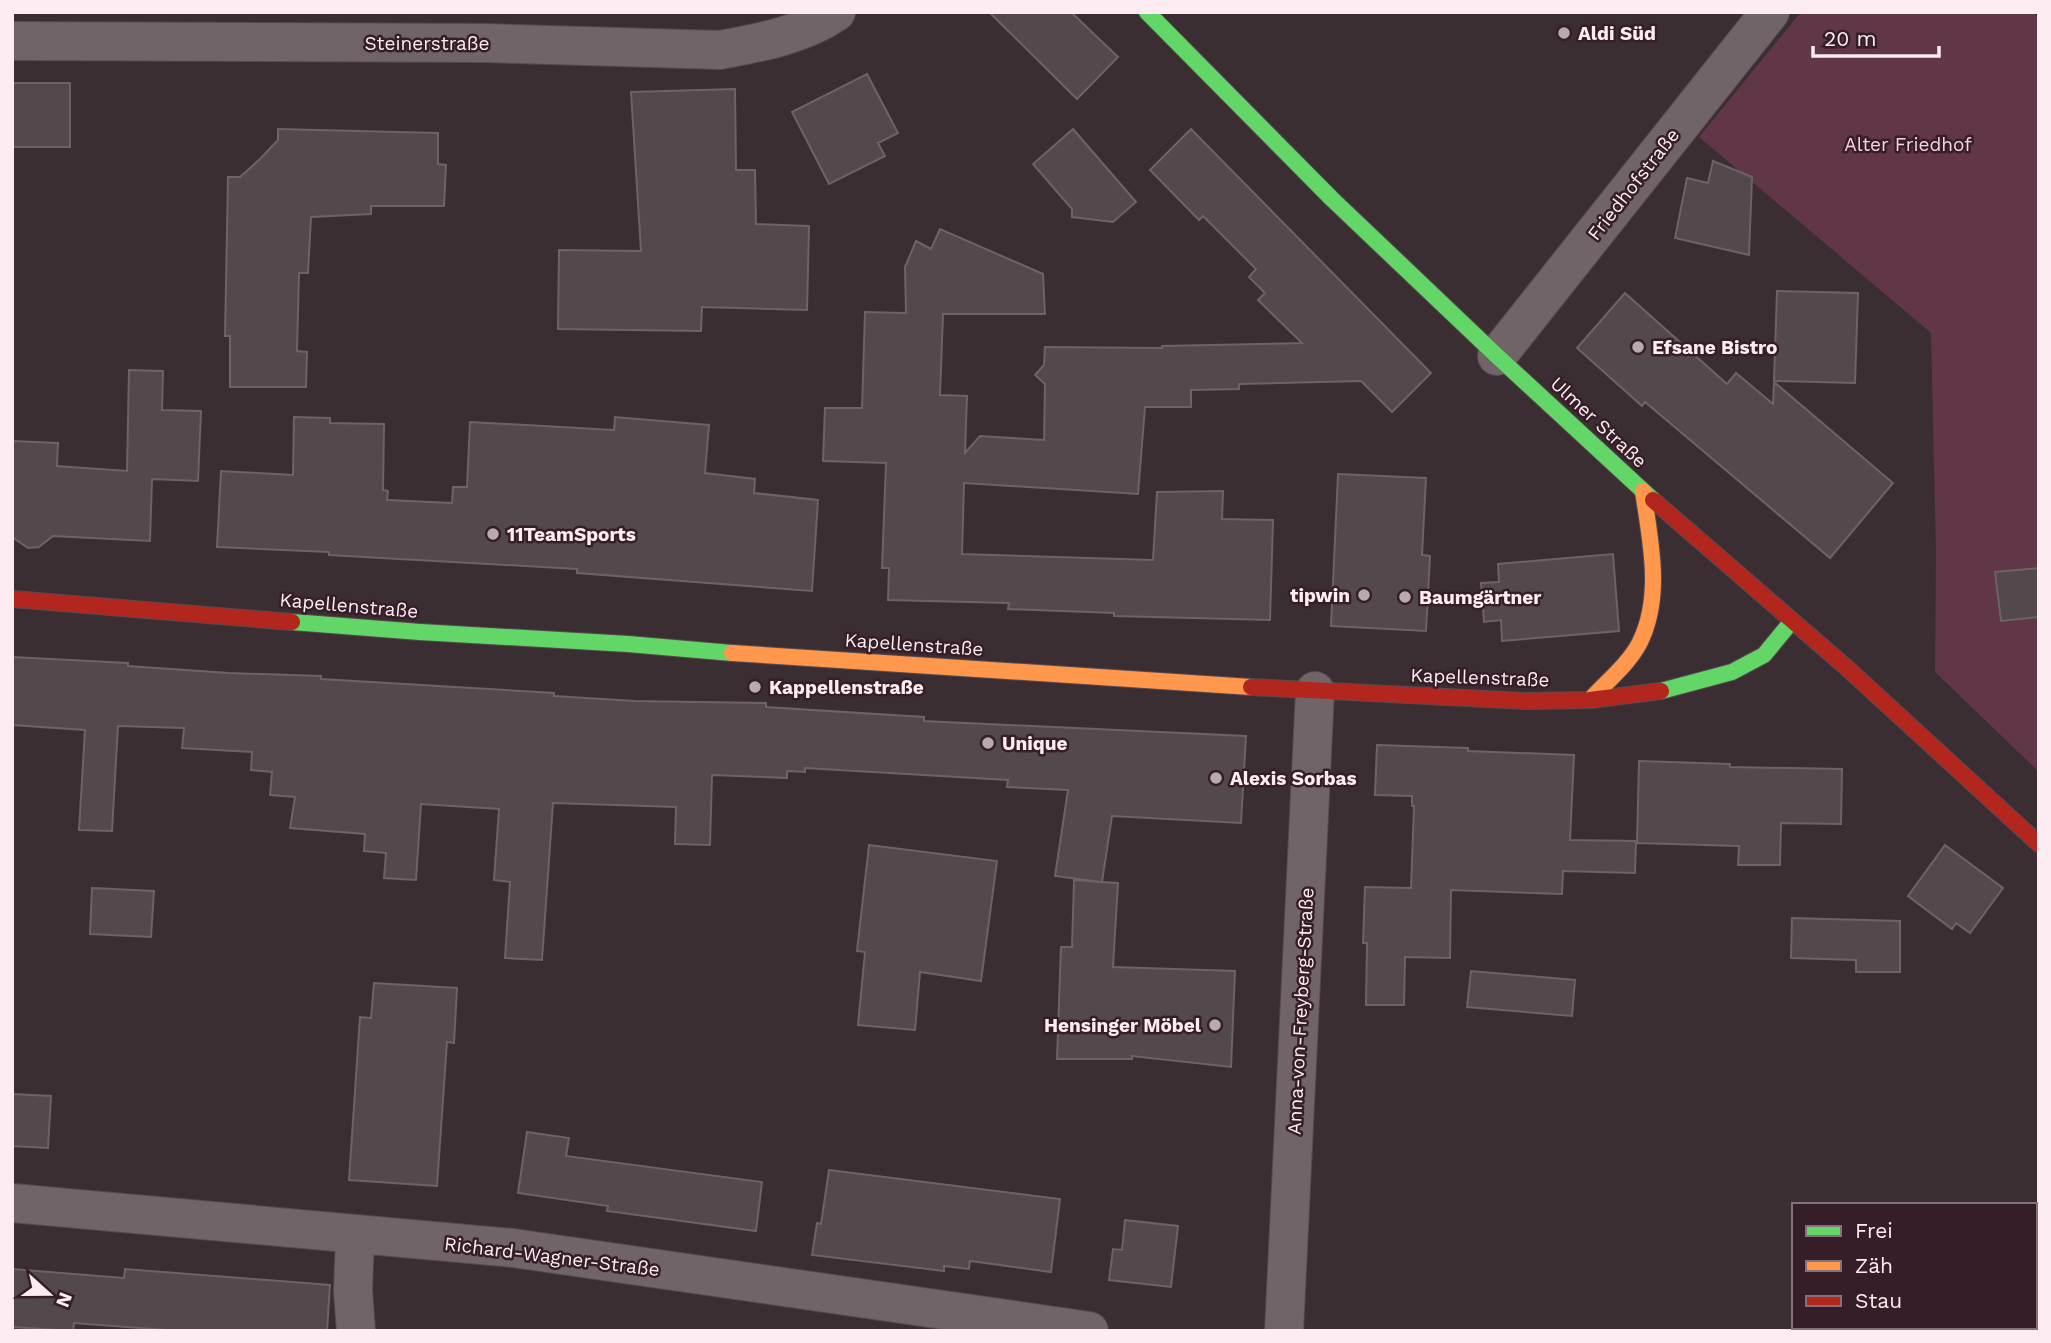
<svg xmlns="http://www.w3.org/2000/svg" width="2051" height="1343" font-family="'Work Sans',sans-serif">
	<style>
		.green { fill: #603648 }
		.building { fill: #53494d; stroke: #6e6267; stroke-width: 2 }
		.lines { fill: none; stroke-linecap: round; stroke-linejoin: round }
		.street-casing { stroke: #564a4f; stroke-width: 40 }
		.fast-casing { stroke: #564a4f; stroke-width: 18 }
		.slow-casing { stroke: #564a4f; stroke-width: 18 }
		.jam-casing { stroke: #564a4f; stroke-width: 18 }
		.street { stroke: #706469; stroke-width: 38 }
		.fast { stroke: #63d668; stroke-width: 16 }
		.slow { stroke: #ff974d; stroke-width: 16 }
		.jam { stroke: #b3261e; stroke-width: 16 }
		.poi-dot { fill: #b9aaaf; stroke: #361e28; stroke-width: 2.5 }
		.labels { text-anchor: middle; stroke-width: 5; stroke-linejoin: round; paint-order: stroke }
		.poi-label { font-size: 19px; font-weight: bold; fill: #fdecf2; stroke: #361e28; text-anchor: start }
		.street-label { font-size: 19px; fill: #fdecf2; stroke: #361e28 }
		.park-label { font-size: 19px; fill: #f8d2e0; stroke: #361e28 }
	</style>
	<rect width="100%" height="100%" fill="#3b2e33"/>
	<path class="green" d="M1801,12H2031L2039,18V772L1935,672L1936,554L1931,333L1699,137Z"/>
	<path class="building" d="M989,12H1071L1118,57L1077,99Z
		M867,74L898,133L878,143L885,156L829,184L792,112Z
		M12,83H70V147H12Z
		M735,89L736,170H755L756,224L809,226L807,310L702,307L701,331L558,329L559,250L641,251L631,92Z
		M278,129L438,133V164L446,165L444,206H371V214L311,217L308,273H299L297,351L307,352L306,387H230V336H225L228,177H240L260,159L278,140Z
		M1073,129L1136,202L1113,222L1072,217V209L1033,164Z
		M1191,129L1431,373L1392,412L1361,381L1239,384V389L1191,390V407H1145L1138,494L964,483L962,554L1153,560L1157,492L1223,491L1222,519L1273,520L1270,620L1114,616V613L1008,609L1009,603L888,600L889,568H882L886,463L823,461L825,408H862L865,312L906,313L905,267L916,241L931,249L940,229L1043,274L1045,314H943L940,395L967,396L965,453L980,436L1044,440L1045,384L1035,375L1044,365L1045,347L1162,348V346L1302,343L1258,300L1265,293L1249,277L1256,269L1203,216L1199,220L1150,170Z
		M1713,161L1752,177L1749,255L1675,238L1687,178L1708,183Z
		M1777,291L1858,293L1855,383L1774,381Z
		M1625,293L1727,384L1736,373L1773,404L1774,382L1893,483L1830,558L1645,402L1642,406L1577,348Z
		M129,370L163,371L162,410L201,411L198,481L152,479L150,541L53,536L39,547L28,548L12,537V441L58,443L57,466L127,471Z
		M294,417L330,418V423L384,424L383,490L388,491L387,500L452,503L453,487H467L470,422L614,430L615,417L709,425L705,473L755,479L754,493L818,500L812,591L577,573V569L329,555V552L217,547L221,471L293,475Z
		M1338,474L1426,478L1422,555L1430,556L1426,631L1331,626Z
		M1613,554L1619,631L1502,641L1501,620L1484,622L1481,583L1499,582L1498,564Z
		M2039,568V617L2001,621L1995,572Z
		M12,657L128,663V666L229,673L321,676V679L554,693V696L635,701L766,703V707L924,717V721L1246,736L1241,823L1112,816L1102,882L1118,883L1113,967L1235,971L1231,1067L1132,1056V1059H1057L1061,947H1072L1074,880L1101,882L1055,876L1068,790L1007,787L1008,780L805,768V772L787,771V778L712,775L710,845L675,844L676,807L553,803L542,960L505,958L510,882L494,880L499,809L421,804L416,880L384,878L386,853L364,851L365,834L290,828L295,797L270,795L272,772L251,770L252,752L182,748L184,728L118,726L112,831L79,830L85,730L12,725Z
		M1377,745L1468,748V751L1574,755L1570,840L1636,841L1635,873L1563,871L1562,894L1451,890L1450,958L1405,957L1404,1005H1366L1367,943H1363L1365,887L1411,888L1414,806H1412V796L1375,795Z
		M1639,761L1730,764V767L1842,769L1841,824L1781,823L1780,865H1738L1739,846L1637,843Z
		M869,845L997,861L981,981L920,972L915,1030L858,1025L865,952L857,951Z
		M1945,845L2003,888L1970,933L1956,923L1952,929L1908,896Z
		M92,888L154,891L151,937L90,934Z
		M1792,918L1900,921V972H1856V960L1791,958Z
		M1471,971L1575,980L1572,1016L1467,1007Z
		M374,983L457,988L454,1043L447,1042L437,1186L349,1180L360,1017L371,1018Z
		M12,1094L51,1096L48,1148L12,1146Z
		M527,1132L569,1138L566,1156L762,1182L756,1231L607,1211L608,1206L518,1193Z
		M829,1170L1060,1199L1051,1272L970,1261L969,1269L944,1266V1271L812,1255L817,1223L821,1224Z
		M1125,1220L1178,1226L1171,1287L1109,1280L1113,1249L1122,1250Z
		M12,1269L124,1278L125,1269L330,1285L327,1331H179L74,1323L73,1331L12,1327Z"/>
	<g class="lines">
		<defs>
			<path id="street" d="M12,41L485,43L720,50C758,43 803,35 836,12
				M1497,356L1770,12
				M12,1203L513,1248L1089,1331
				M355,1236L353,1290L356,1331
				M1284,1331L1315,691"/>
			<path id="fast" d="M1147,12L1332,199L1497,356L1653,500
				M292,622L420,632L628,644L732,653
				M1661,691L1732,672L1764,655L1792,621"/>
			<path id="slow" d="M732,653L1251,687
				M1590,700C1606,682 1629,664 1640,642C1663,595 1650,540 1643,491"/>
			<path id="jam" d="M1653,500L1847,668L2039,844
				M12,599L292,622
				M1251,687L1527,701L1590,700L1661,691"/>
		</defs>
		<use href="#street" class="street-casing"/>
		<use href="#fast" class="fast-casing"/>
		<use href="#slow" class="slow-casing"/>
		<use href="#jam" class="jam-casing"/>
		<use href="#street" class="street"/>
		<use href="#fast" class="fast"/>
		<use href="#slow" class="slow"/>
		<use href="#jam" class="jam"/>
	</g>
	<g class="poi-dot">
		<circle cx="1564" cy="33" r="7"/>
		<circle cx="1638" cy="347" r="7"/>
		<circle cx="493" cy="534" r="7"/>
		<circle cx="1364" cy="595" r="7"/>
		<circle cx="1405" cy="597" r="7"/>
		<circle cx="755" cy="687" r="7"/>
		<circle cx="988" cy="743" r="7"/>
		<circle cx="1216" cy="778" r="7"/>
		<circle cx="1215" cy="1025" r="7"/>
	</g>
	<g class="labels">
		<g class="poi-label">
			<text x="1578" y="40">Aldi Süd</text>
			<text x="1652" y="354">Efsane Bistro</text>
			<text x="507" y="541">11TeamSports</text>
			<text x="1350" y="602" text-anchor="end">tipwin</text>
			<text x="1419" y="604">Baumgärtner</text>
			<text x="769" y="694">Kappellenstraße</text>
			<text x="1002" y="750">Unique</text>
			<text x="1230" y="785">Alexis Sorbas</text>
			<text x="1201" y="1032" text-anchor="end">Hensinger Möbel</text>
		</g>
		<g class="street-label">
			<text x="427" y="50">Steinerstraße</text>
			<text transform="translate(1633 184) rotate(-52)" y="7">Friedhofstraße</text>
			<text transform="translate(1599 422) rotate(43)" y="7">Ulmer Straße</text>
			<text transform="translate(349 605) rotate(5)" y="7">Kapellenstraße</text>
			<text transform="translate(914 644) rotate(4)" y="7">Kapellenstraße</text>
			<text transform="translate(1480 677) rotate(2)" y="7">Kapellenstraße</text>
			<text transform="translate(1300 1011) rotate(-87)" y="7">Anna-von-Freyberg-Straße</text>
			<text transform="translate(552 1256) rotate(7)" y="7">Richard-Wagner-Straße</text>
		</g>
		<g class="park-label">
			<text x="1908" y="151">Alter Friedhof</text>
		</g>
	</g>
	<rect width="2051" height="1343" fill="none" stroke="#fdecf2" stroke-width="28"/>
	<rect x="1792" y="1203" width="245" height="126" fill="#361e28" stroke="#867079" stroke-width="2"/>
	<rect x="1806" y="1226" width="35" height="10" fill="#63d668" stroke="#867079" stroke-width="2"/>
	<text x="1855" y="1238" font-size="21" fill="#fdecf2">Frei</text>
	<rect x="1806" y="1261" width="35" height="10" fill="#ff974d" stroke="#867079" stroke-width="2"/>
	<text x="1855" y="1273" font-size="21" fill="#fdecf2">Zäh</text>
	<rect x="1806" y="1296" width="35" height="10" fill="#b3261e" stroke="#867079" stroke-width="2"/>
	<text x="1855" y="1308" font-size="21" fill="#fdecf2">Stau</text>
	<g transform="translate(49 1294) rotate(111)" stroke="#361e28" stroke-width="5" paint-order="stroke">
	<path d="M0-5L12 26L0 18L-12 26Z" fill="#fdecf2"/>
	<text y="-10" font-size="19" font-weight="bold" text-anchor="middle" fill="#fdecf2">N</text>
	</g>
	<path d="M1813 46v10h126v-10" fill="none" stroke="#fdecf2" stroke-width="3.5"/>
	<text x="1824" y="46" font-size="21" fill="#fdecf2" stroke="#361e28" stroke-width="5" paint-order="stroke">20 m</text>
</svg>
